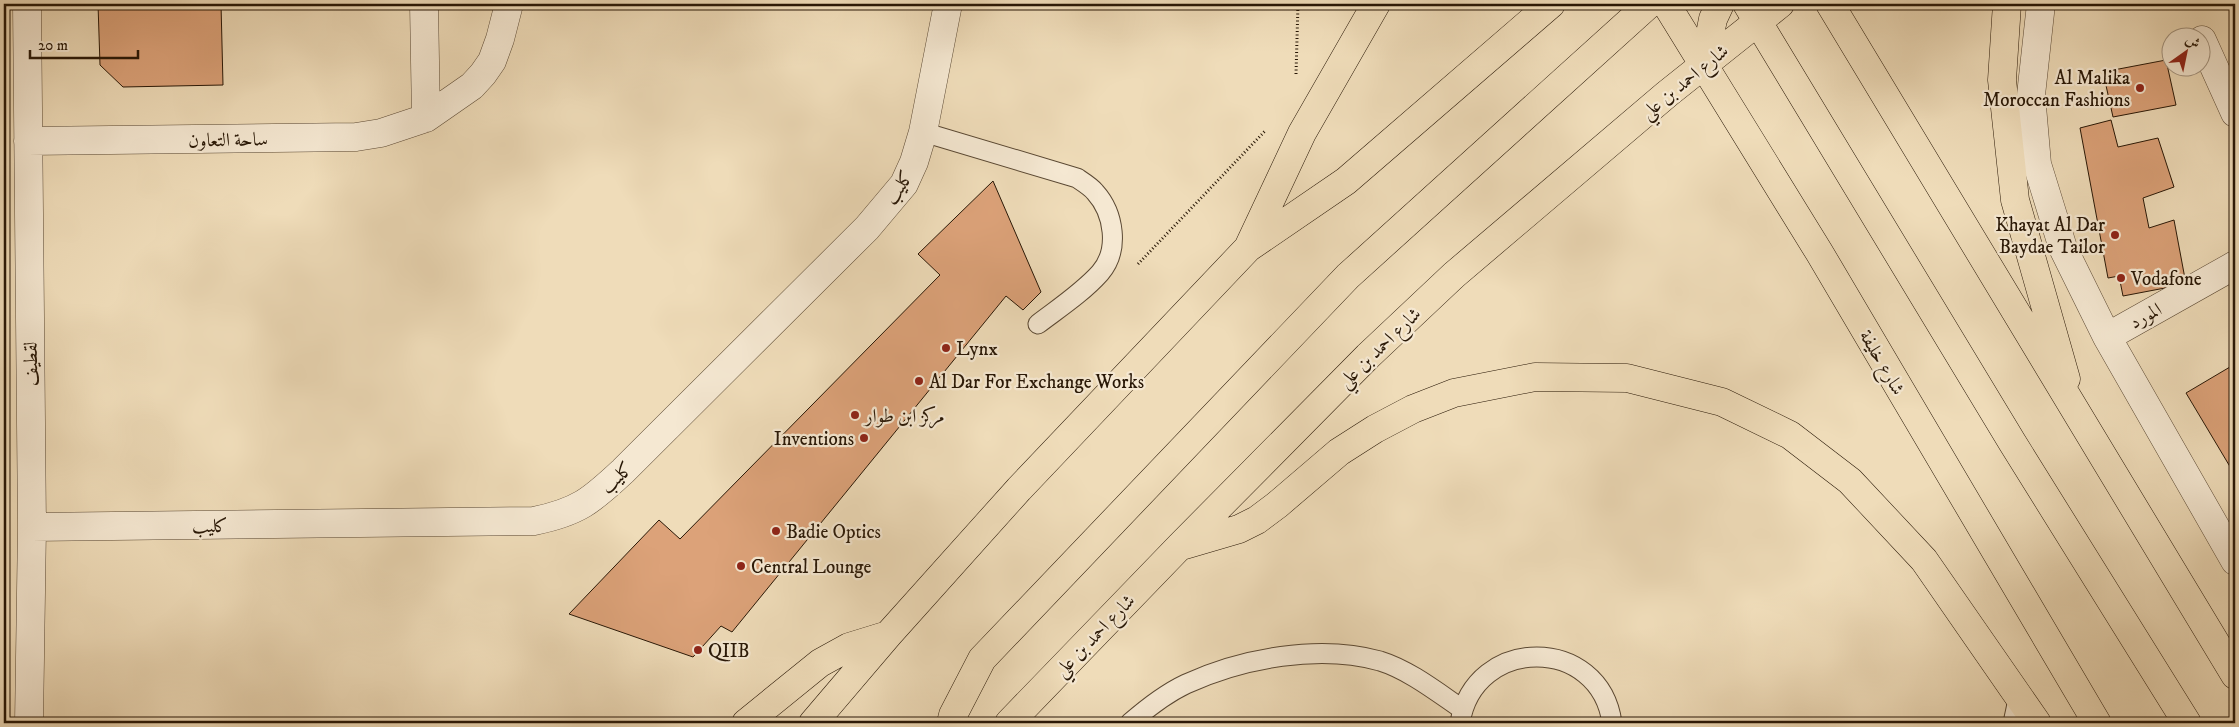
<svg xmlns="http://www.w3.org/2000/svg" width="2239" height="727" font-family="'IM FELL DW Pica',Amiri,serif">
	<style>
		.building { fill: #dca279; stroke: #281706 }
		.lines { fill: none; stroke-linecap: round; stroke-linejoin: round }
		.service-casing { stroke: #5a4833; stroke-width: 21 }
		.minor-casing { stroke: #5a4833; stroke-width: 29 }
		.primary-casing { stroke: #281706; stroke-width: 29 }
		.path { stroke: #281706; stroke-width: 3; stroke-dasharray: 1 2.5; stroke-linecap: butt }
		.service { stroke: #f5e8d2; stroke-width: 19 }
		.minor { stroke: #f5e8d2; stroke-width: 28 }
		.primary { stroke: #efdcb9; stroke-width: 28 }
		.poi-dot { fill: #8f2418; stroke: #f5e8d2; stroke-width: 2 }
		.labels { text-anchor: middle; stroke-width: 4.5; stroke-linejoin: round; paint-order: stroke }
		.poi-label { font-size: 19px; fill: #281706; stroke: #f5e8d2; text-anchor: start }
		.street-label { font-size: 19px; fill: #281706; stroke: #f5e8d2 }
	</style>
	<rect width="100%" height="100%" fill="#efdcb9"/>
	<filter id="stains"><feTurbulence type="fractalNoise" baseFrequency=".004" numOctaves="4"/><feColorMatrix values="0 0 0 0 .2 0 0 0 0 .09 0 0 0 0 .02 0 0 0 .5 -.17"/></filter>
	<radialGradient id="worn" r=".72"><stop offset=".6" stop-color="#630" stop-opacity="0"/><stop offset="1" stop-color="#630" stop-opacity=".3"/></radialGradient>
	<path class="building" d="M98,4H221L223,85L123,87L100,65Z
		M2166,60L2176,105L2113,117L2103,72Z
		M2111,120L2118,147L2158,138L2174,187L2143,198L2149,228L2174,220L2186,284L2123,296L2119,276L2108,278L2080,128Z
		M993,181L1041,292L1023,310L1006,296L732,632L721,626L693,657L569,614L659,520L680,539L940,275L918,254Z
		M2235,364V475L2186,393Z"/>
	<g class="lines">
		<defs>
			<path id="service" d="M923,132L1077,178C1083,182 1091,187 1095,192C1114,213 1120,250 1100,273C1082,293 1059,308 1038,324
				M1130,723C1146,709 1167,693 1186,684C1242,658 1320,644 1380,661C1409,670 1437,692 1462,709
				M1460,723C1474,635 1600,635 1612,723
				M2013,723L2019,695"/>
			<path id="minor" d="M27,4L32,527L29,723
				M424,4L426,118
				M2041,4L2031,95L2037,164L2063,248L2107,337L2235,561
				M2202,40L2235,113
				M28,141L356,137L381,133L426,118L472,86L483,74L492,61L500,39L509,4
				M2107,337L2235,265
				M32,527L534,521C578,512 591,501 623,471L867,228L904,184L914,162L923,132L948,4"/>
			<path id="primary" d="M1666,4L1819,252L2097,723
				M1747,4L2012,442L2187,723
				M1830,4L2235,675
				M2007,4L2002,80L2015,200L2066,379
				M1704,65L1713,19L1720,4
				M1248,248L1302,133L1376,4
				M1181,546L1239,529L1257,520L1277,505L1339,452L1375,429L1413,409L1454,393L1535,377L1627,378L1722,402L1790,435L1850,481L1924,560L2037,723
				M746,723L820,663L849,647L888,635
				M813,723L888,635L1019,489L1248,248L1346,181L1551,4
				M951,723L953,715L982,659L1348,276L1649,4
				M1009,723L1180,546L1368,356L1454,275L1667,94L1780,4"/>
		</defs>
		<use href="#service" class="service-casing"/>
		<use href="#minor" class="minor-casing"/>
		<use href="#primary" class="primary-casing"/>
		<path class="path" d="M1296,74L1298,4
			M1138,264L1265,131"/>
		<use href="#service" class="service"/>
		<use href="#minor" class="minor"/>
		<use href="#primary" class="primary"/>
	</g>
	<g class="poi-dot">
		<circle cx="2140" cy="88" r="5"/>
		<circle cx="2115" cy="235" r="5"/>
		<circle cx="2121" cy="278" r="5"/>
		<circle cx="946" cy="348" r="5"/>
		<circle cx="919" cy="381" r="5"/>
		<circle cx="855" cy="415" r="5"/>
		<circle cx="864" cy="438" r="5"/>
		<circle cx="776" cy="531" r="5"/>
		<circle cx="741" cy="566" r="5"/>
		<circle cx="698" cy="650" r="5"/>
	</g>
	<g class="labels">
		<g class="poi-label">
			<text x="2130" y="84" text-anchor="end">Al Malika<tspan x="2130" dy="22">Moroccan Fashions</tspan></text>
			<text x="2105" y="231" text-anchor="end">Khayat Al Dar<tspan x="2105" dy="22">Baydae Tailor</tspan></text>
			<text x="2131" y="285">Vodafone</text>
			<text x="956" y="355">Lynx</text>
			<text x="929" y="388">Al Dar For Exchange Works</text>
			<text x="865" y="422">مركز ابن طوار</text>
			<text x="854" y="445" text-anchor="end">Inventions</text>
			<text x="786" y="538">Badie Optics</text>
			<text x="751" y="573">Central Lounge</text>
			<text x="708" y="657">QIIB</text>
		</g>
		<g class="street-label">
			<text transform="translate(1684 81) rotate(-39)" y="7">شارع احمد بن علي</text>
			<text transform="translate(228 139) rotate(-1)" y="7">ساحة التعاون</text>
			<text transform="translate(898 187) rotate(-57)" y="7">كليب</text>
			<text transform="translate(2145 315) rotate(-29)" y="7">المورد</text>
			<text transform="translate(1379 347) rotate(-44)" y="7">شارع احمد بن علي</text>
			<text transform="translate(1883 362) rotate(60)" y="7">شارع خليفة</text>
			<text transform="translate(30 364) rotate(-91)" y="7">لقطيف</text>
			<text transform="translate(616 477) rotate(-43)" y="7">كليب</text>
			<text transform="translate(210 525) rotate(-1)" y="7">كليب</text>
			<text transform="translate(1094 635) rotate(-46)" y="7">شارع احمد بن علي</text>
		</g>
	</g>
	<rect width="2239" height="727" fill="none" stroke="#efdcb9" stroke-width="20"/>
	<rect x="5" y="5" width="2229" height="717" fill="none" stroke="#281706" stroke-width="2.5"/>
	<rect x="10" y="10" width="2219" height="707" fill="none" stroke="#281706"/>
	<g transform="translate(2186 52) rotate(33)"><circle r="24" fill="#f5e8d2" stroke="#a39480"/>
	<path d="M0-4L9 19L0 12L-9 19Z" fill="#8f2418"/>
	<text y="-8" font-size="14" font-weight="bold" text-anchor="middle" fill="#281706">ش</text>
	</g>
	<path d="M30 50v8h108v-8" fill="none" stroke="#281706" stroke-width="2.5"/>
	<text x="38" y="50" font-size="15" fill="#281706" stroke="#f5e8d2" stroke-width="4" paint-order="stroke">20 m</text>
	<rect width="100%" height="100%" filter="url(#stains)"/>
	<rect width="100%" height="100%" fill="url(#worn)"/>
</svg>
